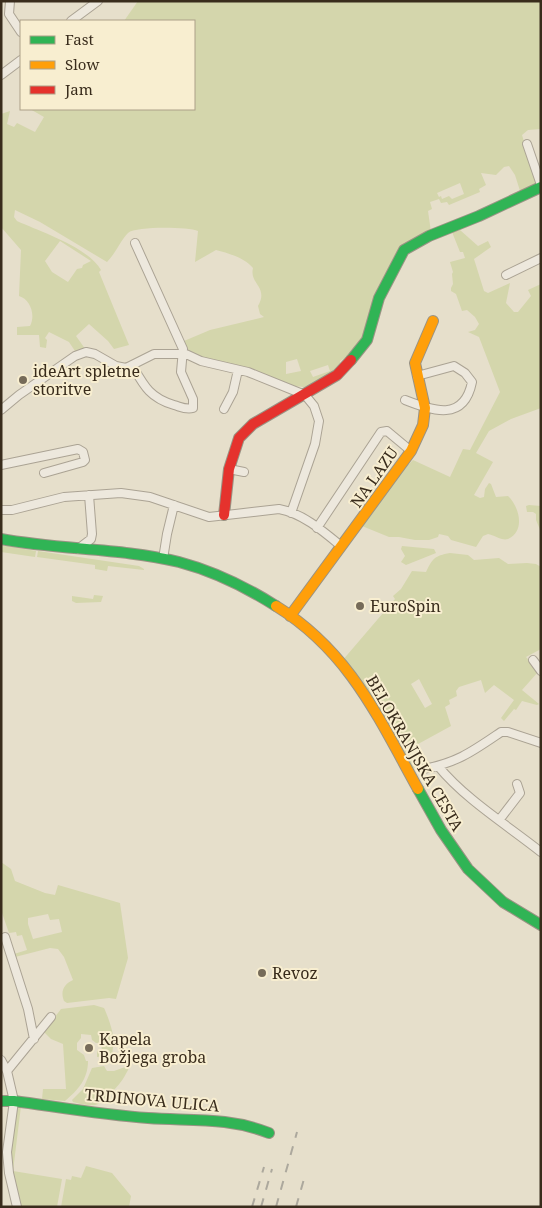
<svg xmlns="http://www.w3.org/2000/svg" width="542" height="1208" font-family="'Noto Serif',serif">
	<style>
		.green { fill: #d4d6ac; fill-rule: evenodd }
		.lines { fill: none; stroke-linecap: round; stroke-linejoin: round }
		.street-casing { stroke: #aba394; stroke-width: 10 }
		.fast-casing { stroke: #9a9384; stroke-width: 12 }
		.slow-casing { stroke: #9a9384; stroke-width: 12 }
		.jam-casing { stroke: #9a9384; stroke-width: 12 }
		.street { stroke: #ede8dd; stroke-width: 8 }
		.fast { stroke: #30b455; stroke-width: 10 }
		.slow { stroke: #ff9f0a; stroke-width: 10 }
		.jam { stroke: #e5322d; stroke-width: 10 }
		.rail { stroke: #aca89d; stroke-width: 2; stroke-dasharray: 9 9; stroke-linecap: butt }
		.poi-dot { fill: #766b59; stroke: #f8eed0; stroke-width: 2 }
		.labels { text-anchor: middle; stroke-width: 4; stroke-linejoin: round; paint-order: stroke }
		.poi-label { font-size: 16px; fill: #392c1c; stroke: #f8eed0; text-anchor: start }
		.street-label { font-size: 16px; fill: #392c1c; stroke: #f8eed0 }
	</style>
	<rect width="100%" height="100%" fill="#e6dfcb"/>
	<path class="green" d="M138,1H541V129L528,130L522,135L536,180L535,184L521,194L515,175L509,166L504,167L496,175L481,173L486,185L479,189L480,192L449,205L447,202L441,203L439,199L430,202L432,209L428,211L431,232L416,238L373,312L357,351L340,361C340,365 341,368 338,372C334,376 309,387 303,387C288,387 200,361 190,351C187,349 185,345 184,341L210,330L264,317L260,314L258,306C269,287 249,284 253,268C245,258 228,253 216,250L195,262L198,231C188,227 136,226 128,233C120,241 116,253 107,262L40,222L15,210L14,217L17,221C41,232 88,247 101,270L99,272L129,345L114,349L108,341L89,324L76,336L86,350L77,354L69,342L49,332L45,338L47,340L46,348L40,347L39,335H17V327L30,326C36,315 30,299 19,296L21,250L1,227V114L10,111L7,124L14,127L17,123L35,132L44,117L30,109H194V21H124ZM460,183L464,194L452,199L449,196L442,199L441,196L439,197L437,193ZM60,241L91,261L83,265L82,268L77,269L68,282L52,272L45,261ZM297,359L301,371L286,374V362ZM328,365L330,371L313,377L310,371Z
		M460,230L478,246L488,241L491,247L474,259L484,291L488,293L510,283L506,303L514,312H518L531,296L528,290L541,284V408L511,419L489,431L476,453L493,462L474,495L480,498L484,497L485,489L489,483L491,484L496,497L508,496C519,506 526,531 508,539C502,541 494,535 488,534L483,536L476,547L451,540L448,536L439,534L438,537L429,540H415L399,537H389L362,526L407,464H409L413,460L450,477L463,449L470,450L500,392L479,337L468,332L475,330L479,324L475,317L467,310L462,311L456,294L451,291V288L453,284L452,274L453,272L450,262L465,258L463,252H460L452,232Z
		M529,505L541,506V532L536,520V514L533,512H527L526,506Z
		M1,545L36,551L35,557L1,552Z
		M402,546L434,549L436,553L406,565L401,562L405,556L401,549Z
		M38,551L139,566L144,569V570L108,566L107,571L95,569V565L37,557Z
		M450,553L468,555L474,560L499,558L508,564L527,563L536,564L541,567V649L526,657L533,664L538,672L522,690L539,704L537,705L522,701L516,710L514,709L504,721L501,718L514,700L494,685L485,693L481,680L459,687L456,691L457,696L449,700L450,704L445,707L451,726L409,749L415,767L410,771L342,661L395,599L393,596L401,589L412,571L426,572C433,558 434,556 450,553ZM419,679L432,704L425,708L411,684Z
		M94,595L103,596L101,602L76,603L72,601V596L93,599Z
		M1,862L11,869L15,881L45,893L55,895L58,885L120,903L128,958L116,999L109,998L67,1003L64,1001C60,991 64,984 73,980L64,957L58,949L50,948L15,957L14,954L27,950L22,935L17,936L16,932L9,933L1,910ZM48,914L50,920L59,919L62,932L33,939L28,924V918Z
		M94,1005L104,1008C108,1016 114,1034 114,1043C113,1048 112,1050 113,1055L97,1057V1051L102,1050L101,1043H96L92,1040L91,1035L81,1034V1038L77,1043V1050L84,1055L86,1061H88C88,1079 78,1090 65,1101L42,1099L43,1089H66L63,1044L51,1039L44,1032L45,1030L61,1009Z
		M104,1066L107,1071H114L128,1066L129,1068C125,1076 121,1083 114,1090C99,1107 96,1108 73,1102L72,1100L83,1089L92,1068Z
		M15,1106H21L13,1171L62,1179L57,1207H19L12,1180L6,1177L4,1158Z
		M86,1166L112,1173L131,1196L129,1207H61L66,1179L71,1180L72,1176L81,1178Z"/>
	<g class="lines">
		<defs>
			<path id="street" d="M10,1L9,14L21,32
				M71,21L98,1
				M1,75L21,60
				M527,144L541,185
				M506,275L541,258
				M132,365C144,386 150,398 174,405C181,407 186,410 193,408V399L181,372L183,349L135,243
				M405,400C433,411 464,422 472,382L465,373L454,366L417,376
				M224,409L233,392L238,370
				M1,410L19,395L75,356L86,352L95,354L116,366L126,368L154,354H186L201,361L248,372L305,395L314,406L319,421L315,444L291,513
				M1,465L78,449L83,452L85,460L83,462L44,473
				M229,469L244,472
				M1,510H12L64,497L121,493L150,497L209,517L279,509C302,513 323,531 341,546
				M317,528L381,432L387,431L411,451
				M78,549L91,539L92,534L89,495
				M163,559L167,534L174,505
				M533,660L541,671
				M438,766C465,799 507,825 541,852
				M423,769C457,763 473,751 501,732H508L541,743
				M500,819L520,793L517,784
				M5,937L28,1009L34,1039
				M1,1060L7,1071L14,1101L7,1152L9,1173L17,1207
				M7,1071L51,1017"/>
			<path id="fast" d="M351,360L367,340L379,298L404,250L429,236L479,216L541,187
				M1,539C60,550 121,548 179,562C213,571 246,587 276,606
				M418,789L441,830L468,869L503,902L541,925
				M1,1101H14C58,1107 103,1115 148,1118C190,1121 229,1117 269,1133"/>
			<path id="slow" d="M276,606C349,651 378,717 418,789
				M290,616L411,451L423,425L425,408L415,363L433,321"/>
			<path id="jam" d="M224,515L229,469L239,438L253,424L337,375L351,360"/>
		</defs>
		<use href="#street" class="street-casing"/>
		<use href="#fast" class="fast-casing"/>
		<use href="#slow" class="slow-casing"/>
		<use href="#jam" class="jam-casing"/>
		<use href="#street" class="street"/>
		<use href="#fast" class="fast"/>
		<use href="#slow" class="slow"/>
		<use href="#jam" class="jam"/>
		<path class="rail" d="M252,1207L264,1167
			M261,1207L272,1169
			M276,1207L297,1132
			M296,1207L304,1179"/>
	</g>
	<g class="poi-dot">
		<circle cx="23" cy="380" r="5"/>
		<circle cx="360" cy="606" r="5"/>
		<circle cx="262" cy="973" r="5"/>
		<circle cx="89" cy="1048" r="5"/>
	</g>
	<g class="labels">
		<g class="poi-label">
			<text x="33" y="377">ideArt spletne<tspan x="33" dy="18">storitve</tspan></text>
			<text x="370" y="612">EuroSpin</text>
			<text x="272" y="979">Revoz</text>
			<text x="99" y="1045">Kapela<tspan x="99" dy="18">Božjega groba</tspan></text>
		</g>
		<g class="street-label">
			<text transform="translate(374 477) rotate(-55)" y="6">NA LAZU</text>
			<text transform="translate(415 753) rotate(60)" y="6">BELOKRANJSKA CESTA</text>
			<text transform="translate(152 1100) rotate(5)" y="6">TRDINOVA ULICA</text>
		</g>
	</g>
	<rect width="542" height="1208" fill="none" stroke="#392c1c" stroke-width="5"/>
	<rect x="20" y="20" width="175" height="90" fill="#f8eed0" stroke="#aca088"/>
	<rect x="30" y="36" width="25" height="8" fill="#30b455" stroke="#aca088"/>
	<text x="65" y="45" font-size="15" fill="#392c1c">Fast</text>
	<rect x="30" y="61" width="25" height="8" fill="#ff9f0a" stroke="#aca088"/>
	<text x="65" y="70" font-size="15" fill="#392c1c">Slow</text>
	<rect x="30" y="86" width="25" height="8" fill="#e5322d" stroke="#aca088"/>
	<text x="65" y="95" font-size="15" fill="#392c1c">Jam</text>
</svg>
